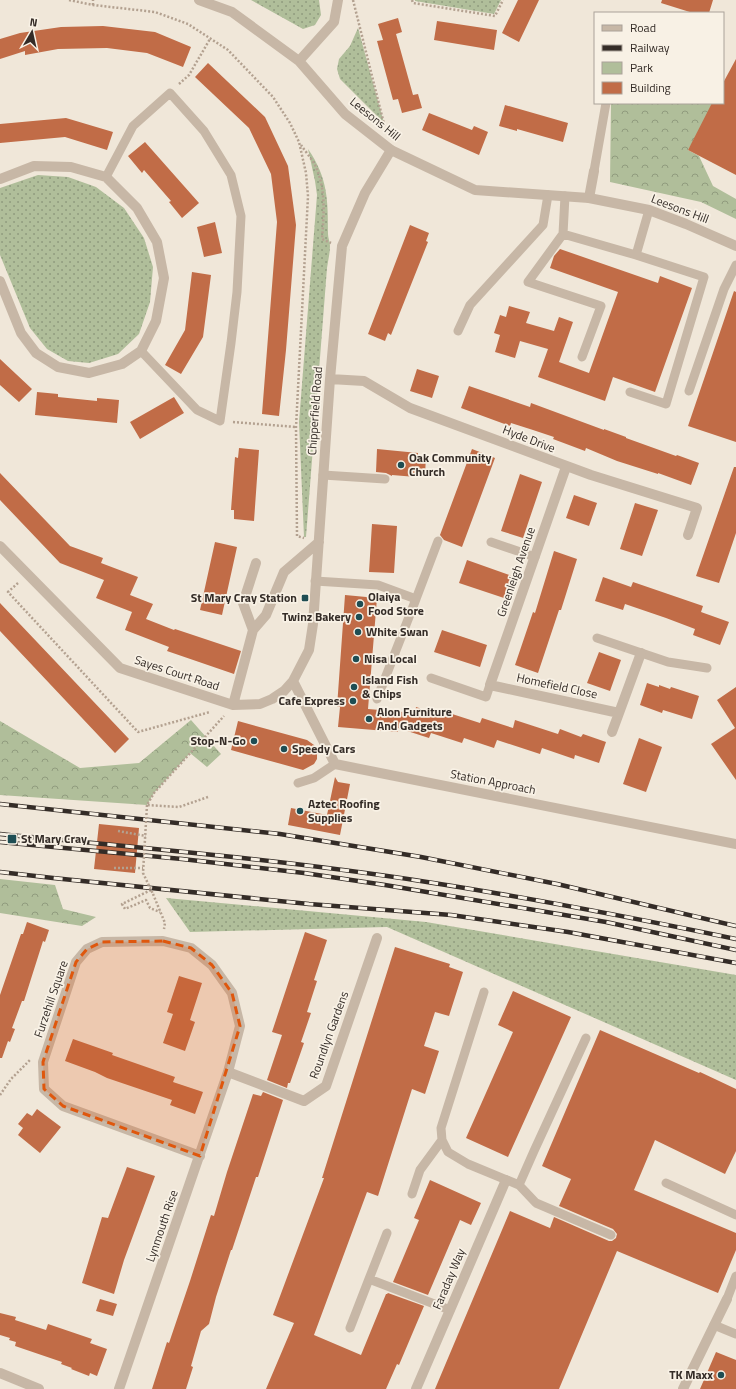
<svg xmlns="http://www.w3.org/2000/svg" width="736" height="1389" font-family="'Titillium Web',sans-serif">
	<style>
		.green { fill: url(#green-dots) }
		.forest { fill: url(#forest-crowns) }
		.building { fill: #c16c47 }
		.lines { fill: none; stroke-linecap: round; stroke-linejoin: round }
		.path { stroke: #b3a190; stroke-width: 2.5; stroke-dasharray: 2 2; stroke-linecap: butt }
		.service { stroke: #c7b7a6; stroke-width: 9 }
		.minor { stroke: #c7b7a6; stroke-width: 10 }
		.tertiary { stroke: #c7b7a6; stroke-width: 10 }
		.rail-casing { stroke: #342c27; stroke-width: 4.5 }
		.rail { stroke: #f8f1e5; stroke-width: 3; stroke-dasharray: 9; stroke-linecap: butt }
		.path-bridge { stroke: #b3a190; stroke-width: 2.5; stroke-dasharray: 2 2; stroke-linecap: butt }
		.marked { fill: #df570d; fill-opacity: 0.2; stroke: #df570d; stroke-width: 3; stroke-dasharray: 8 5; stroke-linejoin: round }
		.poi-dot { fill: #1e4d53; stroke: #f8f1e5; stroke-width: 1.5 }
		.labels { text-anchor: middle; stroke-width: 3.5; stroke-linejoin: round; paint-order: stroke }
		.street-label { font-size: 12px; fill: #342c27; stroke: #f8f1e5 }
		.poi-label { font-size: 12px; font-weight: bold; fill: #342c27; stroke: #f8f1e5; text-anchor: start }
	</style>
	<defs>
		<pattern id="green-dots" width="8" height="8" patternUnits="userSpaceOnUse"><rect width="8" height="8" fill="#b0be9a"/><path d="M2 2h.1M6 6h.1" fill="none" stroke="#909b7e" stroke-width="1.8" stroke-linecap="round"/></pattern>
		<pattern id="forest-crowns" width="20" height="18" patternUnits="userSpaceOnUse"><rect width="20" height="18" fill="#b0be9a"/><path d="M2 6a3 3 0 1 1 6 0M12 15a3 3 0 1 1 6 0" fill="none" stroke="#909b7e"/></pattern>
	</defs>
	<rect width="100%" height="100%" fill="#f0e7d9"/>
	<path class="green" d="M251,0H319L321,15L315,25L303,29Z
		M415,0H501L494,14L415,1Z
		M358,28L384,123L340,79L337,69L339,59L350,46Z
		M308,149C328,178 328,200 328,234C328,238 330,242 330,246C330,253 328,261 327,268L306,537H304L299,422L317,195L315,181Z
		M38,175L68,177L96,187L124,208L144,238L153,267L150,302L139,334L118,354L89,363L68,361L47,349L30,328L0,255V188Z
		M166,898L426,922L736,975V1080L387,927L190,932Z"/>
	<path class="forest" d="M611,103H717L688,150L699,156L713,186L736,199V219L701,202L610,182Z
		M191,720L221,754L207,767L190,753L154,793L147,805L0,795V721L80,768L139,763Z
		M0,879L55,885L63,909L96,917L82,926L0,913Z"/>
	<path class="building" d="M518,0H539L519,42L502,33Z
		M662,0H713L709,13H693L661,3Z
		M398,18L402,32L396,34L413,95L418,94L422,108L402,113L398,99L393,100L377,41L383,40L378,24Z
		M437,21L497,30L494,50L434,40Z
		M103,26L155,32L191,47L183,67L147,53L107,48L58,49L25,55V51L0,59V39L20,33L61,27Z
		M736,59V175L688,150L712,103H723V83Z
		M208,63L265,117L288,166L296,225L286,350L279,416L262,414L277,222L271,174L249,128L195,77Z
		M505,105L568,123L563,142L517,129V131L499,126Z
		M429,113L472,130L474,126L488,132L479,155L422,130Z
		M66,118L113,132L107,150L65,137L0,143V124Z
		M145,142L199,203L182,218L169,202L171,201L144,170L142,173L128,156Z
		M215,222L222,253L204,257L197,227Z
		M410,225L429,233L426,241L428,242L391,335L388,333L385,341L368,334Z
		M560,249L658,283L660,276L692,288L655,392L613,377L605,401L538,377L548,349L520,341L515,358L495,352L500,335L494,333L500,315L506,317L509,306L530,312L526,323L554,331L559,317L573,322L559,362L589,373L618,292L550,268L554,256Z
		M192,272L211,275L203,337L181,374L165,365L185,330Z
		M734,291L736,292V442L688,426Z
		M0,359L32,389L19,402L0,385Z
		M417,369L439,376L432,398L410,391Z
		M469,386L530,407L531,403L604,430V429L626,437V438L676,456L677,455L699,463L691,485L658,473V474L617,461L586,448L585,451L553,439L554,437L533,430L511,423L510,426L461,408Z
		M37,392L58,394V397L97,401V398L119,400L117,423L35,415Z
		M174,397L184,413L140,439L130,422Z
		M239,448L259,450L254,521L234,519V510H231L235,457L238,458Z
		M377,449L418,453V455H426L425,476L417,475L416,477L392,475V476L386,473L376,472Z
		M472,449L495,458L462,547L444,540L440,535Z
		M734,467H736V533L719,583L696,576Z
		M0,473L70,546L103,558L101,563L138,577L130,595L153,604L146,619L174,630L175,629L241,651L234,674L167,651L169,647L125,630L132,612L96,598L104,580L60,563L0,500Z
		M520,474L542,482L523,538L501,531Z
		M574,495L597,503L589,526L566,518Z
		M635,503L658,510L642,556L620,549Z
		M372,524L397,526L394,573L369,572Z
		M215,542L237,547L222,615L200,610Z
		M554,551L577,559L561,610H559L538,673L515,665L533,612L535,613Z
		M467,560L512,576L504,598L459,583Z
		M603,577L631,587L633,582L703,606L701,612L729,622L720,645L693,635L695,629L666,618L625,604L623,610L595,601Z
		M345,595L377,598L368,709L415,713L416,707L447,717L449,713L480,723L482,718L513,728L515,720L558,734L560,729L581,737L583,734L606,742L599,763L575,755L574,759L542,748L540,754L497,740L494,748L464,738L462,743L431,733L429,738L398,728V732L338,727L340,707H337Z
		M0,603L129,739L115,753L0,631Z
		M442,630L487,645L480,667L434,652Z
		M599,652L621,660L610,691L587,683Z
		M647,683L659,687V685L670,689L671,687L699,696L692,719L663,710L662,713L640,705Z
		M736,687V780L711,744L735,728L717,700Z
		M238,721L307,740L314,745L316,747L317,752V759L314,764L303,770L231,750Z
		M639,738L662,747L646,792L623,784Z
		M335,777L338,782L350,784L340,835L288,825L291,808L327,815Z
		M99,824L139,828L135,873L94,869Z
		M27,922L49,930L45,942L43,941L24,1001H22L12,1028L15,1029L10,1042L8,1041L2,1058H0V995L21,934H23Z
		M305,932L327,940L314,980L317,981L307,1012L311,1013L301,1042L304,1043L290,1083H288L287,1088L267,1080L282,1035L272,1032Z
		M395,947L450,964L449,967L463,972L449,1016L435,1012L424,1046L439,1051L425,1094L412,1089L378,1196L367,1192L314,1335L361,1355L386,1294H387L388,1293L424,1306L399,1365L397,1364L386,1389H266L294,1323L273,1315L324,1178H322Z
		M179,976L202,983L190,1020L195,1022L185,1051L163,1043L173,1014L167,1012Z
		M513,991L571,1017L508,1157L466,1138L513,1032L498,1025Z
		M600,1030L699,1073L700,1072L736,1089V1151L725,1174L655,1140L634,1190L736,1233V1250L718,1293L617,1251L559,1389H435L510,1211L550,1228L554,1217L609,1241H612L616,1238L617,1234L613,1229L559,1206L571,1179L542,1166Z
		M73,1039L113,1053L112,1055L175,1077L173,1082L203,1092L195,1114L170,1105L172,1100L107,1078L95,1072L65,1061Z
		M263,1092L283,1100L258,1177H256L232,1250H231L216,1297L209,1324L201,1331L191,1366L193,1367L186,1389H152L167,1342L169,1343L190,1281L211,1215L214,1216L227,1172L253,1094L261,1096Z
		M37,1109L61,1127L40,1153L18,1135L23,1128L18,1124L27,1113L32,1116Z
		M127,1167L155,1176L124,1260L114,1294L82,1283L102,1217L108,1218Z
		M430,1180L481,1203L471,1225L460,1220L428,1295L393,1282L419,1220L414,1218Z
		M100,1299L117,1304L113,1316L96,1311Z
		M0,1313L16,1317L15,1320L46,1330L48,1324L92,1339L90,1343L107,1349L97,1376L90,1373L89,1376L71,1369L72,1368L61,1364L62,1362L15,1346L16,1342L9,1340L10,1338L0,1335Z
		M716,1352L736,1360V1389H700Z"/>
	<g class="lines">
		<path class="path" d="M69,0L93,5L155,12L188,24L228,50L273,97L290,123L299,142L306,173L308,196L296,427L297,536L304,538
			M353,0L385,128
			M412,0L413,3L495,16L503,0
			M93,5V0
			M179,84L189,75L210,39
			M301,145C305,151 311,158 315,165C326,188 324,214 322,239L331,243
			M233,422L296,427
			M18,583L8,592L138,732L210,712
			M208,797L179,807L147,805L154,793L224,716
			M118,831L146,836
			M114,868H143
			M151,890L122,904L125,909L146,900L150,908L160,912
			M153,894L165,923L164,929
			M0,1095L11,1079L30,1060"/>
		<path class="service" d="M594,171L606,103
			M106,177L133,126L170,93L204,131L231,175L241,216L237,292L231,343L220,421L197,410L141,351
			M565,196L563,234L528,282L601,306L582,357
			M563,234L636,255
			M458,331L470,305L543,225L548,195
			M689,391L724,289L736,265
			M630,392L666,404L704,277L636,255L649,210
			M323,475L385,479
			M491,542L535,557
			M315,581L378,585L416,599L377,699
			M416,599L438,541
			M597,638L668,662L707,668
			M431,678L486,697L490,685
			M298,783L314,778L335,764
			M484,992L441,1128L442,1140L448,1152L468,1164L519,1185L536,1203L611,1235
			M666,1183L736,1215
			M519,1185L534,1151L586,1038
			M412,1194L420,1170L442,1140
			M387,1233L369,1279L450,1310
			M727,1299L736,1276
			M714,1325L736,1334
			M350,1328L369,1279"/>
		<path class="minor" d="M0,179L34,166L71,167L106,177L137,208L157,242L164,278L156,321L141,351L122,364L89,373L58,367L36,353L21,333L0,281
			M589,198L594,171
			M330,379L364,381L410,408L591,475L697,508L688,535
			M566,467L490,685L619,713L641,653
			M0,546L120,668L233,705L260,704L272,699L284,691L293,681L309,650L313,624L330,379L342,246L365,193L391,150
			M253,630L243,603L256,563
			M293,681L335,764L736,844
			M233,705L253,630L266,615L284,572L319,542
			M612,732L619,713
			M228,1072L304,1101L326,1086L377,938
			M0,1373L39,1389
			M119,1389L228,1072L240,1026L232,993L212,965L191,948L163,941L102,942L87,949L76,962L43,1062L44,1089L63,1106L200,1156
			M416,1389L506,1180
			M683,1389L727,1299"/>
		<path class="tertiary" d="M199,0L232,12L299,61L345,114L391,150L475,190L589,198L649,210L686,224L736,246
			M299,61L334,22L338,0"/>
		<defs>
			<path id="rail" d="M0,804L280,834L421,857L557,884L736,926
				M0,834C142,848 286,860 427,882C531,898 634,918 736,939
				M0,842L182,859L304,873L385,885L606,922L736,950
				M0,872L53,878L309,904L451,915L568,932L736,963"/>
		</defs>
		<use href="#rail" class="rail-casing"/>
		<use href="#rail" class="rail"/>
		<path class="path-bridge" d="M147,805L143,873L153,894"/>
	</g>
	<path class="marked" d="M163,941L191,948L212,965L232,993L240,1026L200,1156L63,1106L44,1089L43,1062L76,962L87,949L102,942Z"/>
	<g class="poi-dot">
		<circle cx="401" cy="465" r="4"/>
		<rect x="301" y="594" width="8" height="8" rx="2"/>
		<circle cx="360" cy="604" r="4"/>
		<circle cx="359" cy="617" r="4"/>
		<circle cx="358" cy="632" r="4"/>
		<circle cx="356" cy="659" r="4"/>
		<circle cx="354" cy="687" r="4"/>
		<circle cx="353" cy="701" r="4"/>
		<circle cx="369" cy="719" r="4"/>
		<circle cx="254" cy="741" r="4"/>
		<circle cx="284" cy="749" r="4"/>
		<circle cx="300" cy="811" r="4"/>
		<rect x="7" y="834" width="10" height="10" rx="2"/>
		<circle cx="721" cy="1375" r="4"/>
	</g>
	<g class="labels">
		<g class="street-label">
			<text transform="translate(375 119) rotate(39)" y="4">Leesons Hill</text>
			<text transform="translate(680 209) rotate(21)" y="4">Leesons Hill</text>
			<text transform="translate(315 411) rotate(-86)" y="4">Chipperfield Road</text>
			<text transform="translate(529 439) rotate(21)" y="4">Hyde Drive</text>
			<text transform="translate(516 572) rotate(-71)" y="4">Greenleigh Avenue</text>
			<text transform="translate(177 673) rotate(18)" y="4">Sayes Court Road</text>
			<text transform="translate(557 686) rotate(12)" y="4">Homefield Close</text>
			<text transform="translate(493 782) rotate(11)" y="4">Station Approach</text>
			<text transform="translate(51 999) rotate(-71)" y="4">Furzehill Square</text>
			<text transform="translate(329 1035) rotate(-70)" y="4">Roundlyn Gardens</text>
			<text transform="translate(162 1226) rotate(-71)" y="4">Lynmouth Rise</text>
			<text transform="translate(449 1279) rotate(-67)" y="4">Faraday Way</text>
		</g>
		<g class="poi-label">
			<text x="409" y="462">Oak Community<tspan x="409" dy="14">Church</tspan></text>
			<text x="368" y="601">Olaiya<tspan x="368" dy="14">Food Store</tspan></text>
			<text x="297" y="602" text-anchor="end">St Mary Cray Station</text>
			<text x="351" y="621" text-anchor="end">Twinz Bakery</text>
			<text x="366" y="636">White Swan</text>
			<text x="364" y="663">Nisa Local</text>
			<text x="362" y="684">Island Fish<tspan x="362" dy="14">&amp; Chips</tspan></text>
			<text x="345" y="705" text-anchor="end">Cafe Express</text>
			<text x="377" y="716">Alon Furniture<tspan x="377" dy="14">And Gadgets</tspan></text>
			<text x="246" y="745" text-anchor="end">Stop-N-Go</text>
			<text x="292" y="753">Speedy Cars</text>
			<text x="308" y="808">Aztec Roofing<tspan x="308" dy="14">Supplies</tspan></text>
			<text x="21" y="843">St Mary Cray</text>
			<text x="713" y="1379" text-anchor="end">TK Maxx</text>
		</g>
	</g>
	<rect x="594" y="12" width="130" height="92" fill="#f8f1e5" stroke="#aaa299"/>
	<rect x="602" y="25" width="20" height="6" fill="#c7b7a6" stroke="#aaa299"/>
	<text x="630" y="32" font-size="12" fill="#342c27">Road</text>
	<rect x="602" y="45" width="20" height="6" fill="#342c27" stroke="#aaa299"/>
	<text x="630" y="52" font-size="12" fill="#342c27">Railway</text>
	<rect x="602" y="62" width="20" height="12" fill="#b0be9a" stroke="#aaa299"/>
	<text x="630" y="72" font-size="12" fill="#342c27">Park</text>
	<rect x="602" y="82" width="20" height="12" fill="#c16c47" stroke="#aaa299"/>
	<text x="630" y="92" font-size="12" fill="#342c27">Building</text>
	<g transform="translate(32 32) rotate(9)" stroke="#f8f1e5" stroke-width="3" paint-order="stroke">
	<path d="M0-3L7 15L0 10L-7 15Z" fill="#342c27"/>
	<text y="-6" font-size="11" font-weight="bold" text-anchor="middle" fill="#342c27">N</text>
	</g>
</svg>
